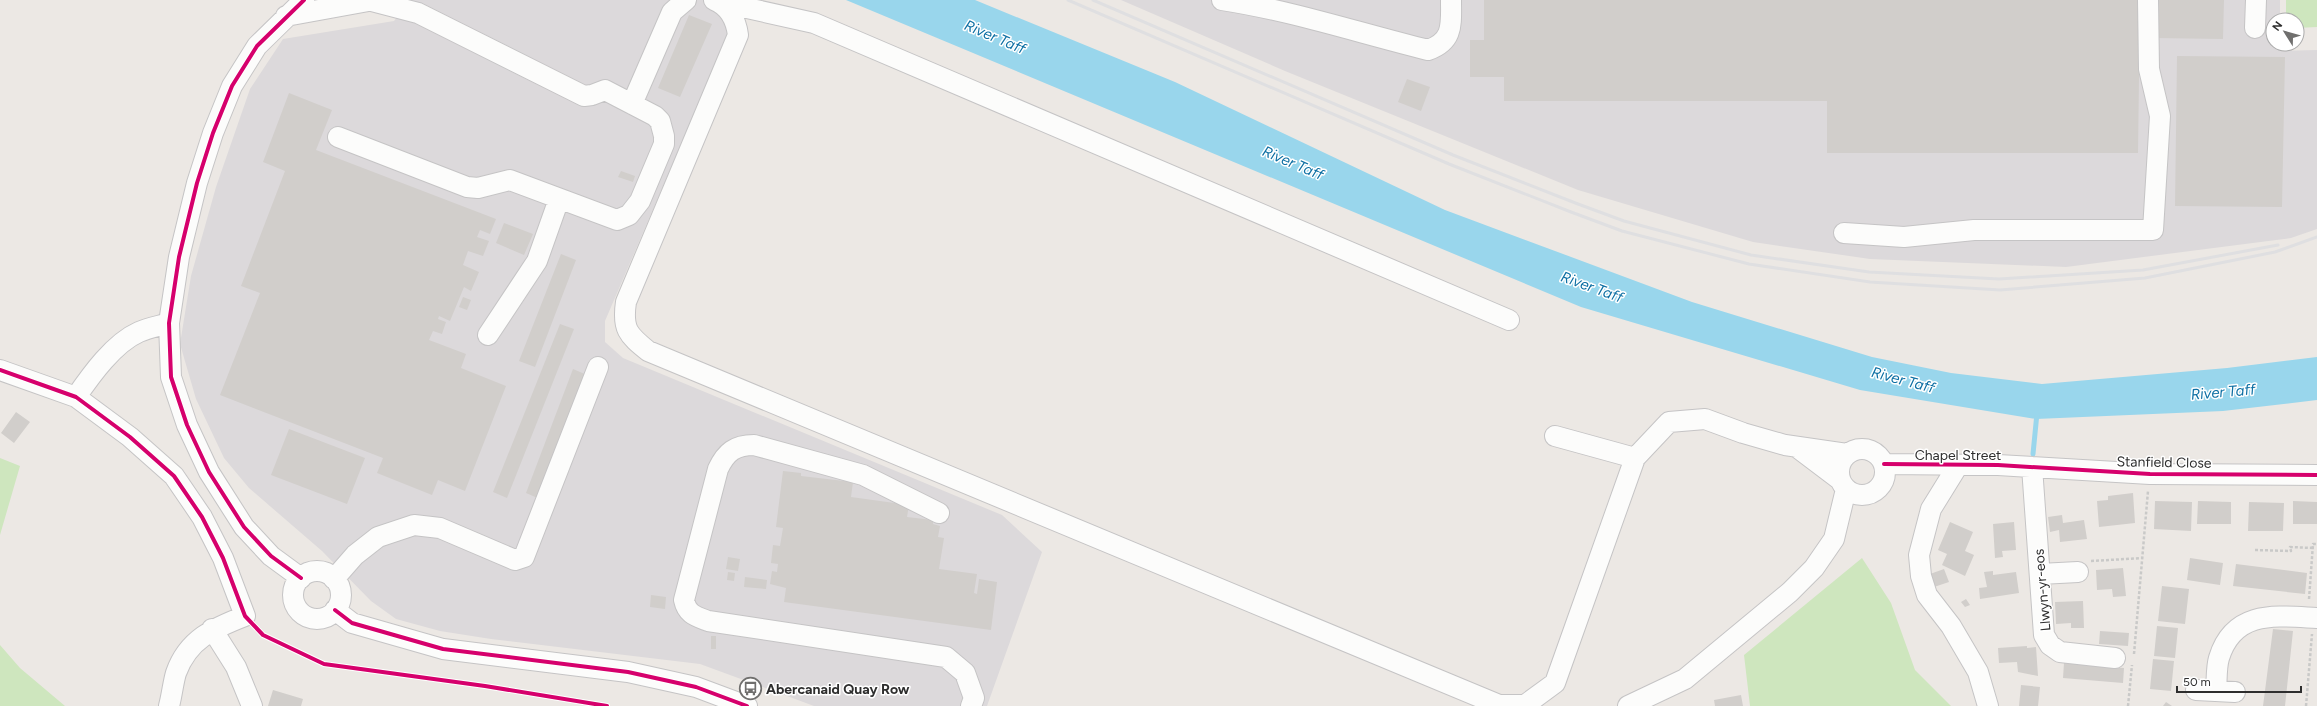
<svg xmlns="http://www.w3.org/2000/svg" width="2317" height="706" font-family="Figtree,sans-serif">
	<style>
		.industrial { fill: #dcd9db }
		.green { fill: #cee6be }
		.water { fill: #99d6ec }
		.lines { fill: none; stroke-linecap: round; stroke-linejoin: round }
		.stream { stroke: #99d6ec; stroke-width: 5 }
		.building { fill: #d1cecb }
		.minor-casing { stroke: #c5c4c5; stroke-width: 22 }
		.path { stroke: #c9c9c8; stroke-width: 2.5; stroke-dasharray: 3 2; stroke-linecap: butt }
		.minor { stroke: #fcfcfb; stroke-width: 20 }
		.rail { stroke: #dfdfe1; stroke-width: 3 }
		.cycleway-casing { stroke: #fff; stroke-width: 6 }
		.cycleway { stroke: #d6006c; stroke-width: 4 }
		.labels { text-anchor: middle; stroke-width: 3; stroke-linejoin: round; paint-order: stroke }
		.street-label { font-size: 14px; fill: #2e2e2e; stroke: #fff }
		.poi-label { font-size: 14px; font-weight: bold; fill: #2e2e2e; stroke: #fff; text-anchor: start }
		.water-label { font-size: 15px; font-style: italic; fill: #0d6fa3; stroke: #fff }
	</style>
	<rect width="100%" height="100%" fill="#ece8e4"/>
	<path class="industrial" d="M411,0H743L605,321V342L623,358L1002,515L1042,552L987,706H814L700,664L491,639L440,631L396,619L371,601L322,551L249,488L224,458L196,399L180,344L191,276L216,187L250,89L283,39L394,21Z
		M1121,0H2280V20H2273V44H2280V51L2317,50V229L2291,238L2066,267L1870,259L1753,242L1578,190L1285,71Z"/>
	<path class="green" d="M2286,0H2317V27L2297,28V20H2286Z
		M0,458L20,466L0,535Z
		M1862,558L1891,603L1915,670L1951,706H1750L1744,655Z
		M0,645L20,668L65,706H0Z"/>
	<path class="water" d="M846,0H975L1175,82L1445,210L1692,302L1872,357L1951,373L2042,384L2227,368L2317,357V400L2223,411L2036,419L1860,390L1581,307Z"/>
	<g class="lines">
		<path class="stream" d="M2033,454L2037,413"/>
	</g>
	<path class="building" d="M1484,0H2140L2138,153H1827V101H1504V77H1470V40H1484Z
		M2154,0H2224L2223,39L2154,38Z
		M689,15L712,24L680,97L658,88Z
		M2177,56L2285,57L2282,207L2175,206Z
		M1407,79L1430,87L1421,111L1398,102Z
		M289,93L332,110L316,150L496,219L490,234L480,230L477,237L489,241L483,256L468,251L463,265L479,272L471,291L464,287L450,321L439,316L438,319L446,322L442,334L433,331L429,340L466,354L461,368L506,386L465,491L438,480L432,495L377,473L383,458L220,395L260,293L241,286L285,171L263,162Z
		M621,171L635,176L633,182L618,177Z
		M504,223L533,234L524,255L496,243Z
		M561,254L576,260L535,367L519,361Z
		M463,297L471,300L467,310L459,307Z
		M560,324L574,329L507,498L493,492Z
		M573,369L587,375L540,499L526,493Z
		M16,412L30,422L14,443L1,433Z
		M289,429L365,458L347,504L271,475Z
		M783,471L801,473V476L853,482L851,497L909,505L907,517L933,520V524L940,526L938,537L944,538L939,569L977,574L974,593L977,594L979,579L997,582L991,630L784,602L786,588L770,584L772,571L777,572L778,564L771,563L773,545L780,546L783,528L776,527Z
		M2133,493L2135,523L2099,527L2097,501L2108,500V496Z
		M2155,501L2192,502L2191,531L2154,529Z
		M2198,501L2231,502V524H2197Z
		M2293,501L2317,502V524H2293Z
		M2249,502L2284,503L2283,531H2248Z
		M2062,515L2063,523L2084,520L2087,539L2060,542L2059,530L2050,532L2048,517Z
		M1950,522L1973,532L1965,551L1974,555L1965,576L1942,565L1947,554L1938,550Z
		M2014,522L2016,550L2002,551L2003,557L1995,558L1993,524Z
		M728,557L740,559L738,571L726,569Z
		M2190,558L2223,563L2220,585L2187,580Z
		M2236,564L2307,573L2305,594L2233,586Z
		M2123,568L2126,596L2113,597L2112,589L2097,590L2096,570Z
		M1944,569L1949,582L1934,587L1930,574Z
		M1993,571V575L2016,572L2019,593L1980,599L1979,588L1987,587L1984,572Z
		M728,572L735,573L734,581L727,580Z
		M745,577L767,580L766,589L744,587Z
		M2162,586L2189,589L2185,624L2158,621Z
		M651,595L666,597L665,609L650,607Z
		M1966,599L1970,605L1965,607L1961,602Z
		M2083,601L2084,628H2071V623L2056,624L2055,602Z
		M2157,626L2178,628L2175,658L2154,656Z
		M2273,629L2293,631L2285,706H2263Z
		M2100,631L2129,633L2128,646L2099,644Z
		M711,636H716V649H711Z
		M2027,646V648L2036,647L2038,676L2018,672L2017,662L1999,663L1998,648Z
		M2153,659L2174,661L2171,691L2150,689Z
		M2064,663L2124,668L2123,683L2063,678Z
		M2021,685L2040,687L2038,706H2019Z
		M273,690L303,699L301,706H268Z
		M1741,695L1743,706H1715L1714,700Z
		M2166,702L2172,706H2163Z"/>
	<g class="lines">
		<defs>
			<path id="minor" d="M714,0C729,6 736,20 738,35L626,302C622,329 628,335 648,351L1499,705H1525L1555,683L1635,458L1669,422L1705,419L1743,433L1785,445L1847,454
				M1222,0C1293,11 1359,33 1428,50C1454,41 1451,24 1451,0
				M720,2L814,23L1509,320
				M286,16L374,0
				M2255,28L2256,0
				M632,104L672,12L686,0
				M338,137L467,187L478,188L510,180L617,220L629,215L640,201L664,144V136L660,121L655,116L605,90L592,95L584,96L418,13L372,1
				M1844,233L1904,237L1974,230H2153L2160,116L2149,69L2148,0
				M488,335L537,261L559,199
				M0,370L76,397L130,437L174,476L202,517L223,558L245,616C214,628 188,639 176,673C173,683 172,695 169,706
				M76,397C91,375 114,343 139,332C148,328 159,326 169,323
				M1555,436L1635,458
				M1798,448L1839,479
				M1839 472a23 23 0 1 1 46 0a23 23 0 1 1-46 0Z
				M1884,464L1998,465L2150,474L2317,475
				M1957,467L1931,509L1919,555L1921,576L1927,595L1951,626L1978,672L1988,706
				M2032,467L2044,635L2050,645L2060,652L2115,658
				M939,513L863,475L754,445C735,445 726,452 718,469L684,600C687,614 695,616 708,621L946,657L965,673L974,698L971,706
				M293 595a24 24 0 1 1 48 0a24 24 0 1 1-48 0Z
				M2040,574L2078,572
				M301,578L271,556L244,527L209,472L187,425L171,377L169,323L179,257L197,183L213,133L232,86L257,46L304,0
				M334,579L355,555L378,537L414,525L440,528L515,560L524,557L598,367
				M335,610L352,623L443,649L628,672L696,687L747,706
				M212,629L236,667L252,706
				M2196,690L2235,692
				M2216,691C2217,681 2216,668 2219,658C2234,609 2277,616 2317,618
				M1628,706L1685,679L1790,592L1814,568L1834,539L1846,489"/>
		</defs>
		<use href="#minor" class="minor-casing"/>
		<path class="path" d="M2255,550L2291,551L2290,547L2313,548
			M2091,561L2143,558
			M2309,599L2313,544H2317
			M2134,654L2148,491
			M2128,706L2132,665
			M2306,706L2312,634"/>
		<use href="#minor" class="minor"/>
		<path class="rail" d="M1068,0L1449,164L1571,212L1622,231L1749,264L1870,282L2000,290L2145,278L2275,252L2317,237
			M1093,0L1453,155L1578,204L1624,221L1751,255L1869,272L1999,279L2143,270L2278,245"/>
		<defs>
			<path id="cycleway" d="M0,370L76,397L130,437L174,476L202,517L223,558L245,616L263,635L324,664L485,686L607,706
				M1884,464L1998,465L2150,474L2317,475
				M301,578L271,556L244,527L209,472L187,425L171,377L169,323L179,257L197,183L213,133L232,86L257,46L304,0
				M335,610L352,623L443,649L628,672L696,687L747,706"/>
		</defs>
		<use href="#cycleway" class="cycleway-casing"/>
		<use href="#cycleway" class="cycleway"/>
	</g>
	<defs>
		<symbol id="bus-ring" viewBox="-11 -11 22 22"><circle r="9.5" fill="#fff" stroke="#706f6e" stroke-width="1.5"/><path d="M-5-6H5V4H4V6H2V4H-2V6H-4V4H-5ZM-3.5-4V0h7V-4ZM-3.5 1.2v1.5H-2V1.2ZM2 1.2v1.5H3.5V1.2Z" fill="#706f6e"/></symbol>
	</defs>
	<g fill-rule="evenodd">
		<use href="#bus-ring" x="738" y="676" width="25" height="25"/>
	</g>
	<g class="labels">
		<g class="street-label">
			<text x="1958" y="460">Chapel Street</text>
			<text transform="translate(2164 462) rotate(1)" y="5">Stanfield Close</text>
			<text transform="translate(2042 590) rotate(-95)" y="5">Llwyn-yr-eos</text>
		</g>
		<g class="poi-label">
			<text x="766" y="694">Abercanaid Quay Row</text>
		</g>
		<g class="water-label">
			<text transform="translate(995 37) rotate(23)" y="5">River Taff</text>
			<text transform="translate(1293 163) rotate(23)" y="5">River Taff</text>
			<text transform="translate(1592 287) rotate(20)" y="5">River Taff</text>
			<text transform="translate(1903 380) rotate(15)" y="5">River Taff</text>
			<text transform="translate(2223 392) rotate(-5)" y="5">River Taff</text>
		</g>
	</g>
	<g transform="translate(2285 32) rotate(307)"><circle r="19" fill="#ffffff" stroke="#ababab"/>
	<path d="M0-3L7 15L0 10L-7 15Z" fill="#706f6e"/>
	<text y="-6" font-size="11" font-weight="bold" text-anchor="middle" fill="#2e2e2e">N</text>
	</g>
	<path d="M2177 686v6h124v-6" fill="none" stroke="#2e2e2e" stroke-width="2"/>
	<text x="2183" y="686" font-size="12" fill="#2e2e2e" stroke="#ffffff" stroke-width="3" paint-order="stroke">50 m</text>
</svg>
